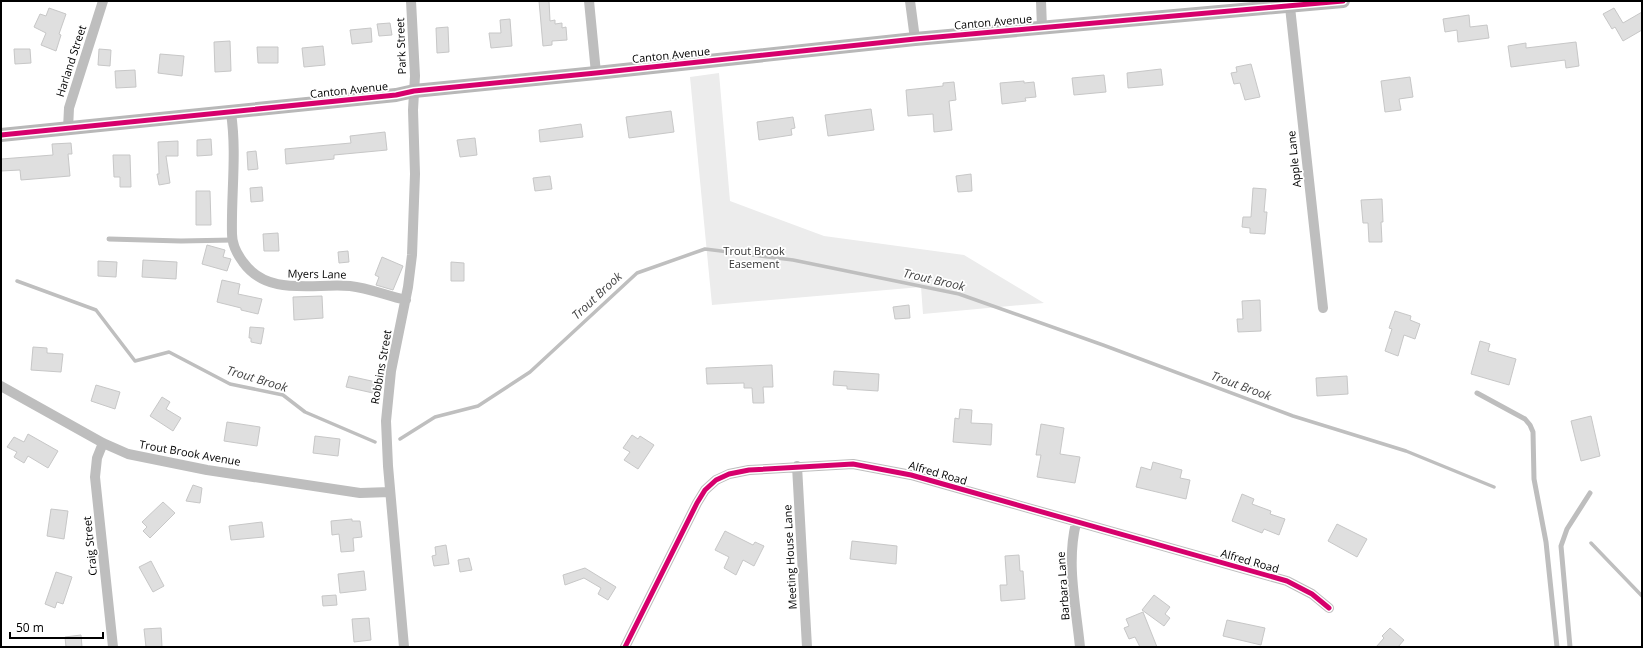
<svg xmlns="http://www.w3.org/2000/svg" width="1643" height="648" font-family="'Open Sans',sans-serif">
	<style>
		.green { fill: #ececec }
		.lines { fill: none; stroke-linecap: round; stroke-linejoin: round }
		.stream { stroke: #bfbfbf; stroke-width: 3.5 }
		.building { fill: #dfdfdf; stroke: #c7c7c7 }
		.lane { stroke: #bebebe; stroke-width: 5 }
		.street { stroke: #bebebe; stroke-width: 10 }
		.secondary { stroke: #b8b8b8; stroke-width: 14 }
		.cycleway-casing { stroke: #fff; stroke-width: 8 }
		.cycleway { stroke: #d6006c; stroke-width: 5 }
		.labels { text-anchor: middle; stroke-width: 3.5; stroke-linejoin: round; paint-order: stroke }
		.street-label { font-size: 11px; fill: #000; stroke: #fff }
		.park-label { font-size: 11px; fill: #333; stroke: #fff }
		.water-label { font-size: 12px; font-style: italic; fill: #444; stroke: #fff }
	</style>
	<rect width="100%" height="100%" fill="#fff"/>
	<path class="green" d="M719,73L730,201L824,236L964,255L1044,303L923,314L921,287L712,305L690,77Z"/>
	<g class="lines">
		<path class="stream" d="M17,281L96,310L135,361L169,352L230,384L283,395L305,412L375,442
			M400,439L435,417L478,406L530,372L637,273L705,249L793,260L959,294L1103,345L1293,416L1406,451L1494,487
			M1591,543L1642,596"/>
	</g>
	<path class="building" d="M539,1H549L550,21L555,20V24L562,23V28L566,27L567,40L552,41V45L543,46Z
		M49,8L66,14L59,34L61,35L56,51L41,45L46,33L34,27L40,14L46,16Z
		M1614,8L1623,23L1642,12V30L1623,41L1615,27L1612,29L1603,14Z
		M1469,15L1470,27L1487,25L1489,38L1458,42L1457,30L1445,32L1443,19Z
		M510,19L512,46L491,48L489,33H501L500,20Z
		M390,23L392,35L379,36L377,24Z
		M448,27L449,52L437,53L436,28Z
		M371,28L372,42L352,44L350,30Z
		M230,41L231,71L215,72L214,42Z
		M1576,42L1579,66L1566,68L1565,60L1511,67L1508,46L1526,43V48Z
		M323,46L325,65L304,67L302,48Z
		M257,47H278V63H258Z
		M14,49H30L31,63L15,64Z
		M99,49L111,50L110,66L98,65Z
		M160,54L184,56L182,76L158,73Z
		M1251,64L1260,97L1245,100L1240,83L1234,84L1231,73L1237,72L1236,67Z
		M1161,69L1163,85L1128,88L1127,73Z
		M135,70L136,87L116,88L115,71Z
		M1104,75L1106,92L1074,95L1072,78Z
		M1410,77L1413,97L1399,99L1401,110L1385,112L1381,81Z
		M1024,81V83L1034,82L1036,97L1025,98L1026,101L1002,104L1000,83Z
		M954,82L956,100L949,101L952,130L934,132L933,114L908,116L906,90L943,86V83Z
		M871,109L874,130L828,136L825,115Z
		M671,111L674,132L629,138L626,117Z
		M793,117L795,128L791,129L792,135L759,140L757,122Z
		M581,124L583,137L540,142L539,130Z
		M385,132L387,150L334,155V159L286,164L285,149L351,143L350,136Z
		M475,138L477,155L460,157L457,140Z
		M211,139L212,155L197,156V140Z
		M178,141V156H166L170,183L159,185L157,174H159L158,142Z
		M71,143L72,154H68L70,176L21,180L20,170L1,171V159L53,155L52,144Z
		M256,151L258,169L248,170L247,152Z
		M113,155H130L131,187H120V177H114Z
		M971,174L972,191L958,192L956,176Z
		M550,176L552,189L535,191L533,178Z
		M262,187L263,201L251,202L250,188Z
		M1253,188L1266,189L1264,212H1267L1265,234L1250,233V228L1242,227L1243,217H1251Z
		M196,191H210L211,225H196Z
		M1382,199L1383,222H1381L1382,242H1369L1368,223H1363L1361,200Z
		M278,233L279,251H264L263,234Z
		M207,245L225,250L223,257L231,259L227,271L202,264Z
		M348,251L349,262L339,263L338,252Z
		M382,257L403,266L393,290L376,285L379,277L375,275Z
		M143,260L177,262L176,279L142,277Z
		M98,261L117,262L116,277L98,276Z
		M451,262L464,263V281H451Z
		M222,280L240,284L238,294L262,299L258,314L241,310V308L217,302Z
		M322,296L323,318L294,320L293,297Z
		M1260,300L1261,331L1238,332L1237,319H1243L1242,301Z
		M909,305L910,318L895,319L893,307Z
		M1395,311L1411,316L1410,320L1420,324L1415,339L1404,335L1398,356L1385,351L1392,329L1389,328Z
		M250,327L264,328L261,344L251,342V338H249Z
		M1480,341L1490,344L1488,351L1516,359L1509,385L1471,374Z
		M33,347L47,348V353L63,354L61,372L31,370Z
		M772,365L773,387H763L764,403H753L752,388H744V383L707,384L706,368Z
		M834,371L879,374L878,391L847,389V386L833,385Z
		M349,376L376,382L373,393L346,387Z
		M1347,376L1348,394L1317,396L1316,378Z
		M96,385L120,392L115,409L91,401Z
		M162,397L170,402L166,409L181,418L173,431L150,416Z
		M960,409L972,410L971,423L992,424L991,445L953,442L955,418L959,419Z
		M1591,416L1600,456L1581,461L1571,421Z
		M227,422L260,427L257,446L224,441Z
		M1041,424L1064,428L1060,454L1080,457L1075,483L1037,477L1041,455H1036Z
		M28,434L58,451L48,468L28,456L24,463L14,457L17,452L7,447L14,437L24,442Z
		M632,435L638,439L640,436L654,445L638,469L624,460L630,452L623,448Z
		M315,436L340,439L338,456L313,453Z
		M1153,462L1182,470L1180,478L1190,480L1186,499L1136,487L1141,467L1151,470Z
		M193,485L202,488L200,503L186,501Z
		M1242,494L1254,499L1252,504L1271,511L1270,514L1285,519L1279,535L1264,529L1262,533L1232,521Z
		M163,502L175,513L150,538L143,531L147,527L142,522Z
		M51,509L68,511L64,539L47,536Z
		M352,519V521H360L362,537L353,538L354,551L341,552L339,534L332,535L331,521Z
		M262,522L264,537L231,540L229,526Z
		M1337,524L1367,539L1357,557L1328,541Z
		M725,531L753,545L755,542L764,546L754,566L743,560L736,575L724,568L729,557L715,550Z
		M852,541L897,546L896,564L850,559Z
		M446,545L449,564L434,566L432,556L436,555L435,547Z
		M1019,555L1020,571H1023L1025,599L1001,601L1000,585H1007L1005,556Z
		M469,558L472,570L460,572L458,560Z
		M151,561L164,586L153,592L139,567Z
		M585,568L616,587L608,600L598,594L601,588L584,578L565,585L563,575Z
		M364,571L366,590L340,593L338,574Z
		M56,572L72,577L63,604L57,602L55,608L45,604Z
		M336,595L337,605L323,606L322,596Z
		M1154,595L1170,607L1165,614L1170,618L1164,626L1142,610Z
		M1143,612L1157,647H1140L1135,637L1129,639L1124,628L1129,626L1126,619Z
		M369,618L371,640L354,642L352,619Z
		M1227,620L1265,628L1261,645L1223,636Z
		M161,628L162,647H146L144,629Z
		M1390,628L1404,640L1398,647H1376L1384,638L1382,636Z
		M81,635L82,647H66L65,637Z"/>
	<g class="lines">
		<path class="lane" d="M109,239L181,241L233,240
			M1477,393L1525,419L1530,425L1533,432L1534,479L1546,542L1557,647
			M1570,647L1561,546L1567,529L1590,493"/>
		<path class="street" d="M589,1L596,73
			M910,1L915,39
			M1041,1L1042,28
			M1290,7L1323,308
			M231,113C237,153 231,194 232,234C232,244 237,254 243,262C268,297 313,283 350,286C369,288 387,296 406,300
			M68,129L69,108L103,1
			M1,386L103,443L128,454L207,470L360,493L390,492
			M103,443L97,458L95,477L113,647
			M797,466L807,647
			M1076,523C1066,564 1076,606 1080,647
			M404,647L388,466L386,421L391,371L408,287L412,255L415,174L413,110L415,76L411,1
			M625,647L697,503L705,490L716,480L729,474L749,470L853,464L911,475L1287,581L1312,594L1329,608"/>
		<path class="secondary" d="M1,135L396,95L414,91L596,73L915,39L1343,1"/>
		<defs>
			<path id="cycleway" d="M1,135L396,95L414,91L596,73L915,39L1343,1
				M625,647L697,503L705,490L716,480L729,474L749,470L853,464L911,475L1287,581L1312,594L1329,608"/>
		</defs>
		<use href="#cycleway" class="cycleway-casing"/>
		<use href="#cycleway" class="cycleway"/>
	</g>
	<g class="labels">
		<g class="street-label">
			<text transform="translate(993 22) rotate(-5)" y="4">Canton Avenue</text>
			<text transform="translate(401 46) rotate(-92)" y="4">Park Street</text>
			<text transform="translate(671 55) rotate(-6)" y="4">Canton Avenue</text>
			<text transform="translate(71 61) rotate(-72)" y="4">Harland Street</text>
			<text transform="translate(349 90) rotate(-6)" y="4">Canton Avenue</text>
			<text transform="translate(1294 159) rotate(-96)" y="4">Apple Lane</text>
			<text transform="translate(317 274) rotate(1)" y="4">Myers Lane</text>
			<text transform="translate(381 367) rotate(-80)" y="4">Robbins Street</text>
			<text transform="translate(190 453) rotate(10)" y="4">Trout Brook Avenue</text>
			<text transform="translate(938 473) rotate(16)" y="4">Alfred Road</text>
			<text transform="translate(90 546) rotate(-96)" y="4">Craig Street</text>
			<text transform="translate(790 557) rotate(-93)" y="4">Meeting House Lane</text>
			<text transform="translate(1250 561) rotate(16)" y="4">Alfred Road</text>
			<text transform="translate(1063 586) rotate(-94)" y="4">Barbara Lane</text>
		</g>
		<g class="park-label">
			<text x="754" y="255">Trout Brook<tspan x="754" dy="13">Easement</tspan></text>
		</g>
		<g class="water-label">
			<text transform="translate(934 280) rotate(13)" y="4">Trout Brook</text>
			<text transform="translate(597 296) rotate(-43)" y="4">Trout Brook</text>
			<text transform="translate(257 379) rotate(17)" y="4">Trout Brook</text>
			<text transform="translate(1241 386) rotate(20)" y="4">Trout Brook</text>
		</g>
	</g>
	<rect width="1643" height="648" fill="none" stroke="#000000" stroke-width="4"/>
	<path d="M10 632v6h93v-6" fill="none" stroke="#000000" stroke-width="2"/>
	<text x="16" y="632" font-size="12" fill="#000000" stroke="#ffffff" stroke-width="3" paint-order="stroke">50 m</text>
</svg>
